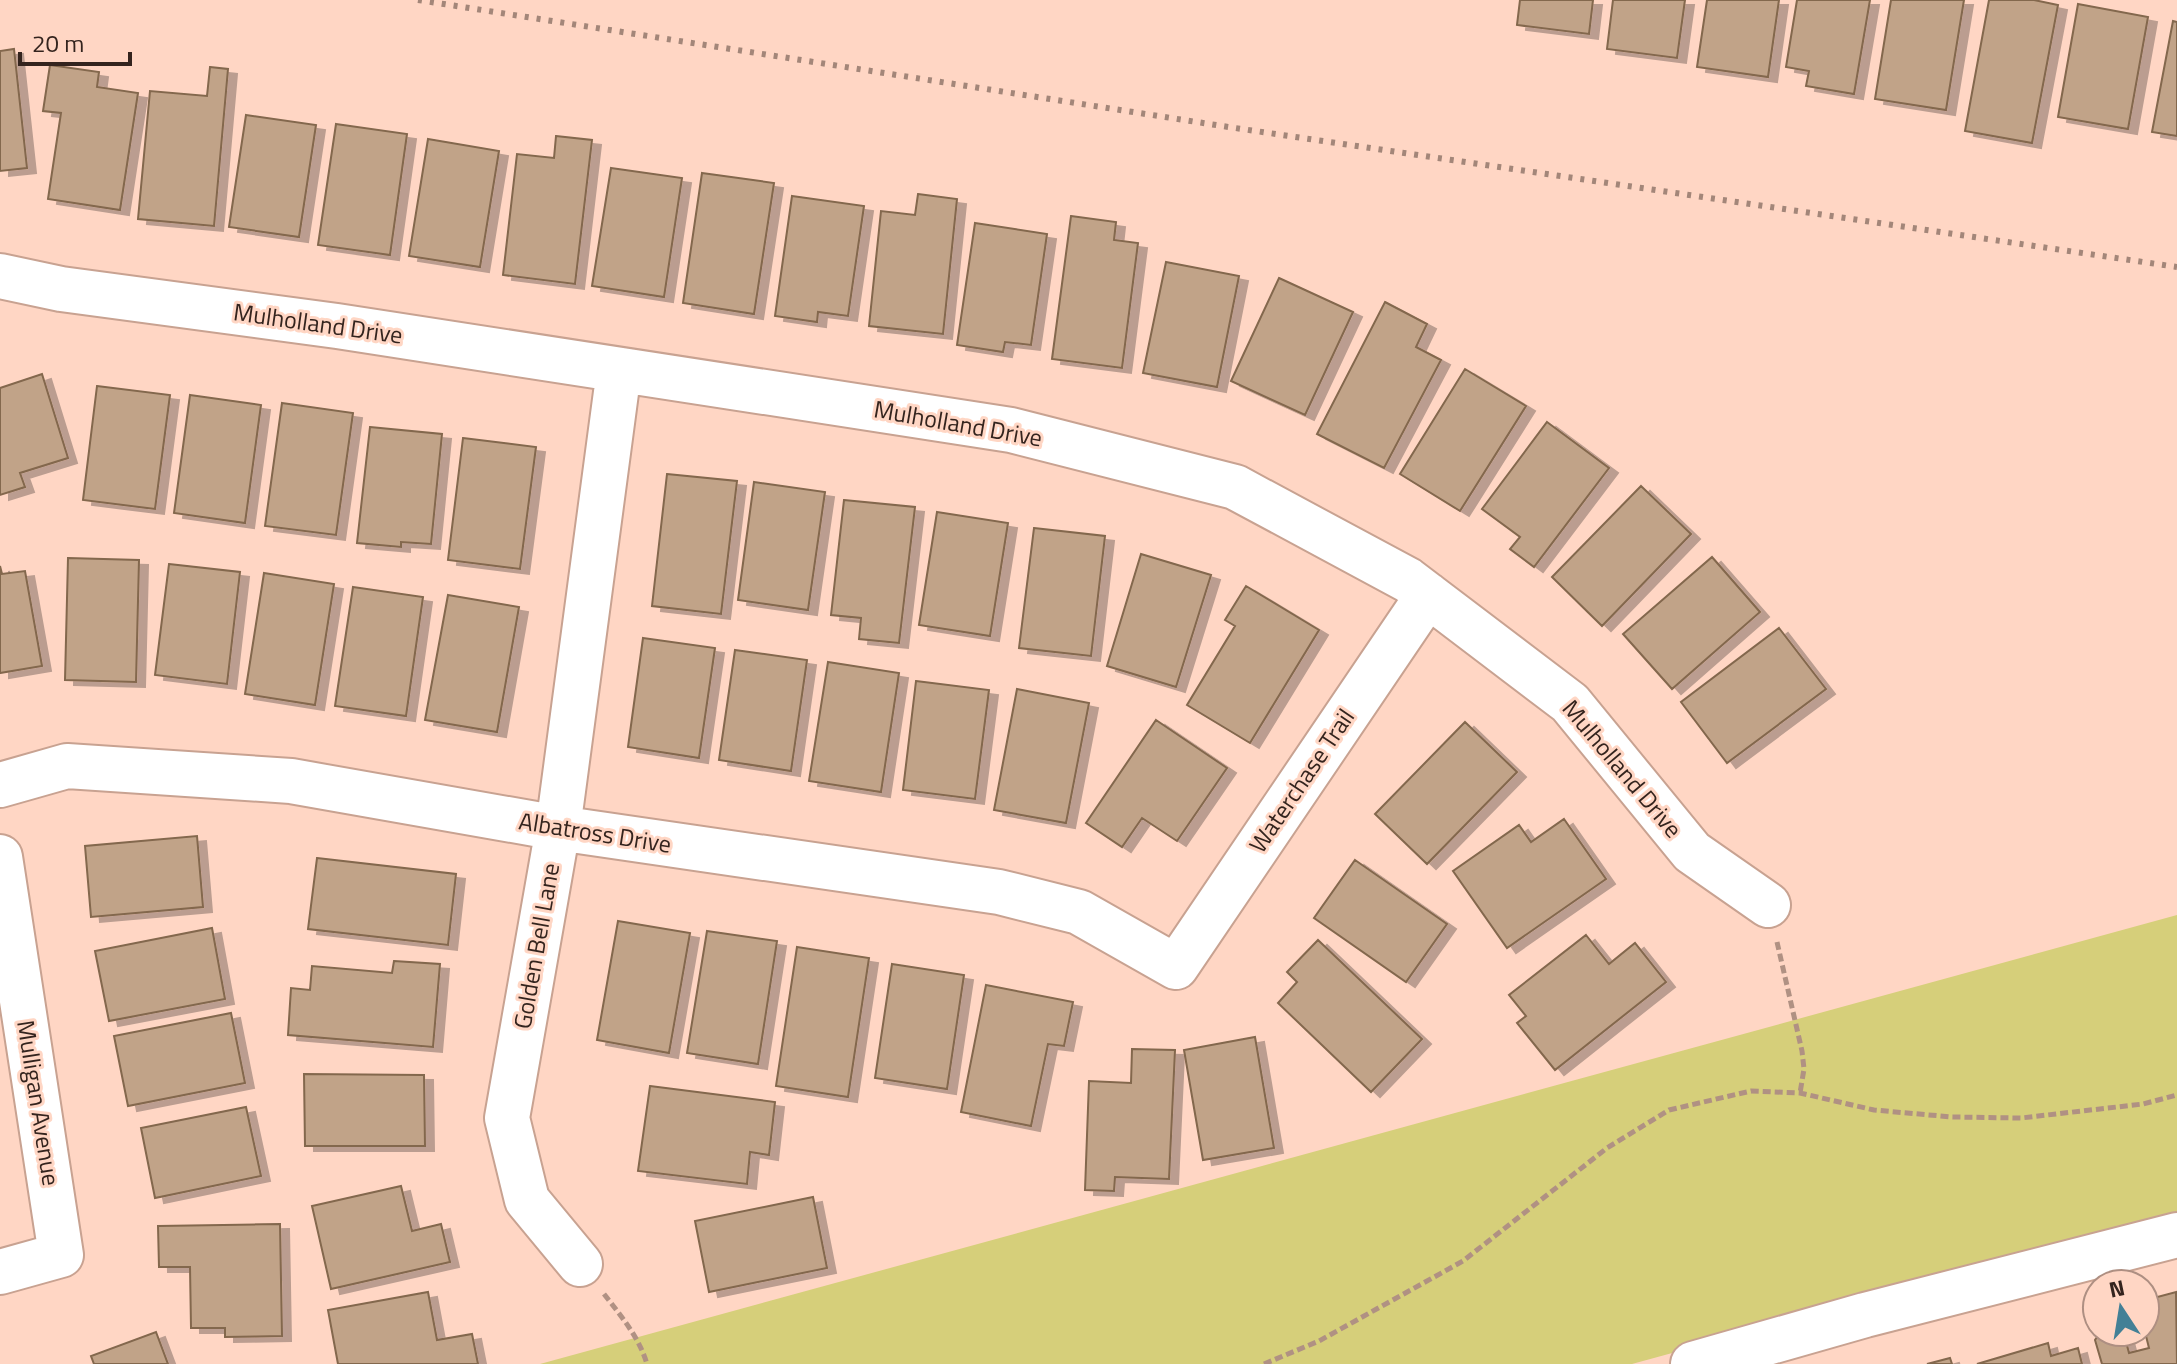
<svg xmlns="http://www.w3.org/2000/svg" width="2177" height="1364" font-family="'Titillium Web',sans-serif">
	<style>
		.green { fill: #d6cf7a }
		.building { fill: #c1a388; stroke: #83674d; stroke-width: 2; filter: url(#shadow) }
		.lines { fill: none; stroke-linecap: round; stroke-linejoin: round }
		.minor-casing { stroke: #c8a291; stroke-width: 48 }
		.path { stroke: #b09183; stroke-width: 5; stroke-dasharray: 8 4; stroke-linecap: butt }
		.minor { stroke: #fff; stroke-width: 44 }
		.rail { stroke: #a38679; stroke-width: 6; stroke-dasharray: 4 8; stroke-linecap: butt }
		.labels { text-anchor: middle; stroke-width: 6; stroke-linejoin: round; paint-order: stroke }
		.street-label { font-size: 24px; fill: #34241e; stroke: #ffd6c4 }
	</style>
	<defs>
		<filter id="shadow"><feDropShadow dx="9" dy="5" stdDeviation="0" flood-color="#0004"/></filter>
	</defs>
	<rect width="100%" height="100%" fill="#ffd6c4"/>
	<path class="green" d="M2177,915V1215L1632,1364H540Z"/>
	<path class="building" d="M1520,0H1593L1589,34L1517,25Z
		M1613,0H1685L1677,58L1607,49Z
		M1707,0H1779L1768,77L1697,67Z
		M1797,0H1870L1854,94L1806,86L1809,71L1786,67Z
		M1891,0H1964L1946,110L1875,99Z
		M1989,0H2034L2058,5L2032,143L1965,131Z
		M2078,4L2148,17L2128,129L2058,117Z
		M2173,21L2177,22V136L2152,132Z
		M14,49L27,168L0,171V51Z
		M50,65L99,72L97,87L138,93L120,210L48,199L61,113L43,111Z
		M210,67L228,69L214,226L138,219L150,91L207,96Z
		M246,115L316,125L299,237L229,227Z
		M336,124L407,134L390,255L318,245Z
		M556,136L592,140L575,284L503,275L517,154L554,158Z
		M428,139L499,151L480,267L409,256Z
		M611,168L682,178L664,297L592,286Z
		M702,173L774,183L754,314L683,303Z
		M918,194L957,199L943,334L869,326L881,211L915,215Z
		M792,196L864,206L848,316L818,312L817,322L775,316Z
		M1071,216L1116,222L1114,240L1138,243L1122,368L1052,359Z
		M975,223L1047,234L1031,345L1005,342L1003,352L957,345Z
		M1166,262L1239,276L1217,387L1143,373Z
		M1279,278L1353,312L1305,415L1231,381Z
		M1385,302L1427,324L1416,347L1441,360L1384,468L1317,434Z
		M1465,369L1526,406L1460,511L1400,474Z
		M42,374L68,458L20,473L25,487L0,495V388Z
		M97,386L170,395L155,509L83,500Z
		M190,395L261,405L245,523L174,513Z
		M282,403L353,413L336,535L265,526Z
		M1547,422L1609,468L1534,567L1510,549L1520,537L1482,509Z
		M370,427L442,434L431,544L401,542V547L357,543Z
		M463,438L536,447L520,569L448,560Z
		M667,474L737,481L721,614L652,606Z
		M754,482L825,492L808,610L738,600Z
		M1641,486L1691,534L1602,626L1552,577Z
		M844,500L915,507L899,643L859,639L861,618L831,615Z
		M937,512L1008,523L990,636L919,625Z
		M1034,528L1105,536L1091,656L1019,648Z
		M1141,554L1211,575L1176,687L1107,666Z
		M1712,557L1760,612L1672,689L1623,634Z
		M68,558L139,560L136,682L65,680Z
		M169,564L240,572L227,684L155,675Z
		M0,566L2,574L25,571L42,666L0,673Z
		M264,573L334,584L315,705L245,694Z
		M1246,586L1319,630L1250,743L1187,705L1235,626L1225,620Z
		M353,587L423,597L406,716L335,706Z
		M448,595L519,607L497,732L425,720Z
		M1779,628L1826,689L1727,763L1681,702Z
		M643,638L715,648L699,758L628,747Z
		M735,650L807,660L791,771L719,760Z
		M828,662L899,673L881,792L809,781Z
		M916,681L989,690L975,799L903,790Z
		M1017,689L1089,703L1066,823L994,810Z
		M1156,720L1227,768L1177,841L1142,818L1122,847L1086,823Z
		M1465,722L1517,772L1427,864L1375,814Z
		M1564,819L1606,879L1507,948L1453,871L1519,825L1531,842Z
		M197,836L203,907L91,917L85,846Z
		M317,858L456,874L448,945L308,929Z
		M1355,860L1447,924L1406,982L1314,918Z
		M618,921L690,933L669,1053L597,1040Z
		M212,928L225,999L109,1021L95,951Z
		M707,931L777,941L758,1064L687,1053Z
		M1586,935L1609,964L1635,943L1666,982L1555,1070L1517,1023L1526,1016L1509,995Z
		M1318,940L1422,1039L1371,1092L1278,1003L1297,982L1287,972Z
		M797,947L869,958L848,1097L776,1086Z
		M394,961L440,964L433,1047L288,1035L291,988L310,990L312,966L392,973Z
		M892,964L964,975L947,1089L875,1078Z
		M986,985L1073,1002L1064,1046L1048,1044L1031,1126L961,1112Z
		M231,1013L245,1083L128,1106L114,1036Z
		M1255,1037L1274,1148L1203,1160L1184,1050Z
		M1132,1049L1175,1050L1169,1179L1115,1177L1114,1191L1085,1190L1089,1081L1131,1083Z
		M304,1074L424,1075L425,1146H305Z
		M650,1086L775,1102L769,1155L750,1152L747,1184L638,1171Z
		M246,1107L261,1176L155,1198L141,1128Z
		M401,1186L412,1231L441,1224L450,1262L331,1289L312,1206Z
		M813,1197L827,1268L709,1292L695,1221Z
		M280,1224L282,1336L225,1337V1328H191L190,1267H159L158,1226Z
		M428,1292L437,1340L472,1334L478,1364H338L328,1310Z
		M2176,1292L2177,1364H2102L2095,1340L2100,1333L2124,1334L2129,1353L2149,1348L2145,1332L2146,1300Z
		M156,1332L168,1364H94L91,1356Z
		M2048,1343L2051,1356L2078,1348L2082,1364H1977Z
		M1950,1358L1952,1364H1927Z"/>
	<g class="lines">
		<defs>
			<path id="minor" d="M0,276L61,289L337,326L1011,430L1235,487L1408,580L1570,703L1692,852L1768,905
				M0,785L67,766L291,781L558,828L999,892L1079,912L1176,967L1428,595
				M0,857L61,1255L0,1272
				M580,1264L527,1200L507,1118L558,828L619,370
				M1693,1364L1865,1315L2177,1235"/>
		</defs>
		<use href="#minor" class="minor-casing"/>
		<path class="path" d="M1777,942L1802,1051L1804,1069L1800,1093
			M604,1294C621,1316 639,1337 647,1364
			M1264,1364L1319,1341L1463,1261L1607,1148L1669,1110L1751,1091L1800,1093L1874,1110L1952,1117L2021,1118L2143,1104L2177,1095"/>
		<use href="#minor" class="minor"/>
		<path class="rail" d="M418,0L1235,128L2177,267"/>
	</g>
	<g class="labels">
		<g class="street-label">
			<text transform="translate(318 324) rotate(8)" y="8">Mulholland Drive</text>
			<text transform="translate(958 424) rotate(10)" y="8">Mulholland Drive</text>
			<text transform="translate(1622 769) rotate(50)" y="8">Mulholland Drive</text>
			<text transform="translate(1302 781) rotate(-56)" y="8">Waterchase Trail</text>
			<text transform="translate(595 833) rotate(9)" y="8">Albatross Drive</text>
			<text transform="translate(537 946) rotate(-80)" y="8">Golden Bell Lane</text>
			<text transform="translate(38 1103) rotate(81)" y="8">Mulligan Avenue</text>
		</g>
	</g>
	<g transform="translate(2121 1308) rotate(348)"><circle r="38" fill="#ffd6c4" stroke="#ae8f82" stroke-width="2"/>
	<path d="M0-6L14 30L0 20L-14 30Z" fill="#438096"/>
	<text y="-12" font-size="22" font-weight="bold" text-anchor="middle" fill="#34241e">N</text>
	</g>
	<path d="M20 52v12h110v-12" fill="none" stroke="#34241e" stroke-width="4"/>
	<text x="32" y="52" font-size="24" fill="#34241e" stroke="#ffd6c4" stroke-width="6" paint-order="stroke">20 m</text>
</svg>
